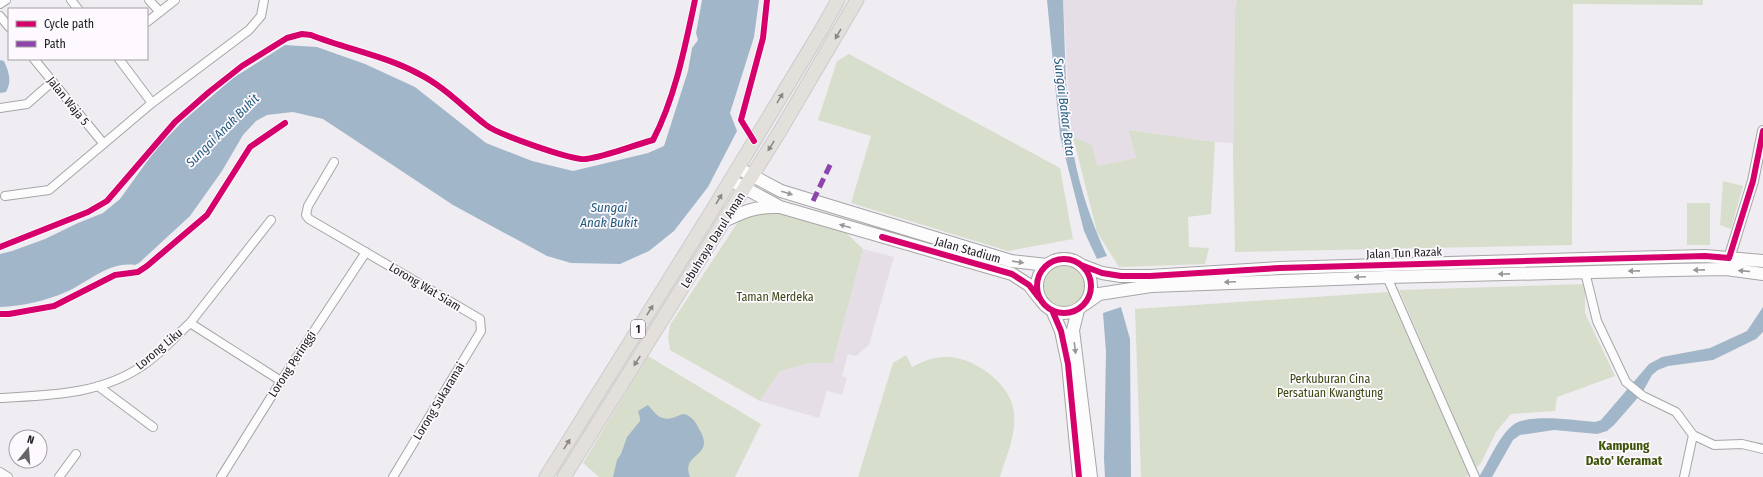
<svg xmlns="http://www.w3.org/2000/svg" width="1763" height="477" font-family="'Fira Sans Condensed',sans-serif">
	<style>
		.built { fill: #e5dee7 }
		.green { fill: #d8decc }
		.water { fill: #a1b7c9 }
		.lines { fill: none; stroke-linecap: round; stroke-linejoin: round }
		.minor-casing { stroke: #a6a5a7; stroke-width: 10 }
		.tertiary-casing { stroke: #a6a5a7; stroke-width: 12 }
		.secondary-casing { stroke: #a6a5a7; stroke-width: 14 }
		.primary-casing { stroke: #cccbcd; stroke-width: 15 }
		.minor { stroke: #fdfcfd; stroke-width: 8 }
		.tertiary { stroke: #fdfcfd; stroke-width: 10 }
		.secondary { stroke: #fdfcfd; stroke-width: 12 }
		.primary { stroke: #e3dfda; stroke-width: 13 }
		.quiet { stroke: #8e44ad; stroke-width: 5; stroke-dasharray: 10 5; stroke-linecap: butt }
		.cycleway-casing { stroke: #fdf9fe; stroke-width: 8 }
		.cycleway { stroke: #d6006c; stroke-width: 6 }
		.oneway { fill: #8a8785 }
		.oneway2 { fill: #989799 }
		.labels { text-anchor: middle; stroke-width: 3.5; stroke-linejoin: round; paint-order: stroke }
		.shield { fill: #fdf9fe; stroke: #605e61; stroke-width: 1 }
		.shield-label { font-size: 11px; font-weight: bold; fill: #1d1c1e }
		.street-label { font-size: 12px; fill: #1d1c1e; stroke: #fdf9fe }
		.park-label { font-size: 12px; fill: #394810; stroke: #fdf9fe }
		.water-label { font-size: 13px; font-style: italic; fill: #215a7c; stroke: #fdf9fe }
		.neighbourhood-label { font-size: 13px; font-weight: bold; fill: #3d5409; stroke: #fdf9fe }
	</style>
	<rect width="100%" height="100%" fill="#efedf1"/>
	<path class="built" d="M1063,0H1237L1235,9L1233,143L1215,142L1130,130L1136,158L1097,166L1073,137H1071Z
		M863,249L894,257L869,345L856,356L848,354L842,376L847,378L842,395L827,391L819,418L760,401L780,371L810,363H833Z"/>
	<path class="green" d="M1237,0H1703V5L1573,4L1572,245L1235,252L1233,154L1235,9Z
		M849,54L1060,168L1073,239L1008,251L851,203L871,136L818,120L837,61Z
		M1129,130L1215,142L1211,214L1188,217L1189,247L1209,248L1205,264L1119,267L1097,232L1073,137L1092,145L1097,166L1136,158Z
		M1723,181L1743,186L1731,229L1720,225Z
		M1687,203H1710V245H1687Z
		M774,210L840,227L863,249L833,363H810L780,371L760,401L670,350L668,337L670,325L738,222L748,217Z
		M1041 286a23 23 0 1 1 46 0a23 23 0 1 1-46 0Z
		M1585,284V313L1615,376L1557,397L1555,411L1511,414L1496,432L1481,463L1476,468L1399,290Z
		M1388,292L1470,475L1465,477H1141L1135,309Z
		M906,355L912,367C924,361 936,356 950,357C977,359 1013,386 1014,414C1016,436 1006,457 1000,477H858L893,363Z
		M648,356L761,424L735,477H599L583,463Z"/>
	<path class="water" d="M702,0H759L754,37L730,113L737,131L708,187L674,231L649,251L620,264L571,263L547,256L453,205L323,119L293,112L267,115L256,121L243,135L222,171L190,216L139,263L135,265C109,261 89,282 66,292C45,301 23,306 0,307V254L12,251L45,239L78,223L103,213L120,199L156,149L184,120L233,78L285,45L317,47L365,64L415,87L486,143L532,161L573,171L648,153L664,146L688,71L692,48L698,40L696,33Z
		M1047,0H1063C1065,45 1065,92 1071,137C1076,177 1090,220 1107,256L1097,259L1084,231L1060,136Z
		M0,60L4,61C9,72 12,81 6,92L0,93Z
		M1121,307L1130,339L1131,477H1105L1104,459L1106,352L1103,313Z
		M1763,307V332L1756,339L1713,360L1668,366L1658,370L1652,375L1642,393L1614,425L1607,431L1597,434L1554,430L1520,435L1513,440L1492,477H1479C1489,461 1499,436 1513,425C1527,413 1576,420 1595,422L1601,420L1649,364L1662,357L1710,348L1747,331Z
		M648,405C655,413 660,421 672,418C677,417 680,414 685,414C693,418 695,421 699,429C717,458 680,452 690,477H613L617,460L621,454L627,437L640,421V418L638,411Z"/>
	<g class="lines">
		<defs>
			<path id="minor" d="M71,0L78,9
				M149,0L160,12
				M0,4L6,0
				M0,16L9,27
				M147,22L175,0
				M34,59L103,143
				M119,59L152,103
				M0,108L27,104L52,82
				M334,162L308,206L306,215L309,219L480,319L481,331L393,477
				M5,196L49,190L152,103L249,30L261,16L264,0
				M1585,272L1597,321L1626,382L1643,396L1676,412L1693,435L1714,445L1742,444L1763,449
				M1387,277L1475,477
				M190,323L271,220
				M98,386L153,427
				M0,398C48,395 100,395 142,366C159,355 174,338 190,323L281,381
				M0,472L8,477
				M59,477L76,454
				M221,477L281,381L366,252
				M1684,477L1693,435"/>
			<path id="tertiary" d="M1727,265L1753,181L1763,131"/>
			<path id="secondary" d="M738,168L781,191L1011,261L1047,265
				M730,180L780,207L1012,274L1029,285L1039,298
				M724,221C743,212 756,206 777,207
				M1037 286a27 27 0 1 1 54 0a27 27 0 1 1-54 0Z
				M1081,265L1102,273L1121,276H1150L1280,268L1582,259L1705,256L1763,261
				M1085,304L1099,294L1151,286L1387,277L1673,270L1726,269L1763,274
				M1052,310L1061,331L1068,364L1079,477
				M1078,310L1073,330L1091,477"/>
			<path id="primary" d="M546,477L710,214L820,32L838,0
				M564,477L780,131L857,0"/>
		</defs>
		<use href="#minor" class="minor-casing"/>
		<use href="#tertiary" class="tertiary-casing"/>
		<use href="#secondary" class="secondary-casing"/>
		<use href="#primary" class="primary-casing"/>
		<use href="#minor" class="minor"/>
		<use href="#tertiary" class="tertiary"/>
		<use href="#secondary" class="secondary"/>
		<use href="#primary" class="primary"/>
		<path class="quiet" d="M813,201L831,163"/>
		<defs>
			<path id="cycleway" d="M754,141L741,120L763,38L767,0
				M882,237L1012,274L1029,285L1039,298
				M0,247L88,212L107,201L175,122L209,92L242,66L287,38L302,34L311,35C346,49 386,56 419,74C445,87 464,108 486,125C497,134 573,161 586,159C608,156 631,146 653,140C675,98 685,47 695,0
				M1037 286a27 27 0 1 1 54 0a27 27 0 1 1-54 0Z
				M1081,265L1102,273L1121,276H1150L1280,268L1705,256L1729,258L1753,181L1763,131
				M1052,310L1061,331L1068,364L1079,477
				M0,314H9L54,306L115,275L138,272L147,266L207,215L250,147L285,123"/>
		</defs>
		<use href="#cycleway" class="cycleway-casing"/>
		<use href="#cycleway" class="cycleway"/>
	</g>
	<defs><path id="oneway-solid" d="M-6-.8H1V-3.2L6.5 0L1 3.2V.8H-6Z"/></defs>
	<g class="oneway">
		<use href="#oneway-solid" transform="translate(838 34) rotate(120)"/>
		<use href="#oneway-solid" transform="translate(780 98) rotate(-59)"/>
		<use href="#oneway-solid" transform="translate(771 146) rotate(122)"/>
		<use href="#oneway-solid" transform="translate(719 199) rotate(-59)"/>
		<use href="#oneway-solid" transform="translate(650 310) rotate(-58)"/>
		<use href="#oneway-solid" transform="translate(637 361) rotate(123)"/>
		<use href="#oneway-solid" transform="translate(567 444) rotate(-58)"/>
	</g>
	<g class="oneway2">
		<use href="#oneway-solid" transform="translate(787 193) rotate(17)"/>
		<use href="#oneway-solid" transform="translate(845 226) rotate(-164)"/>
		<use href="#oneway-solid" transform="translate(1018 262) rotate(8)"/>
		<use href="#oneway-solid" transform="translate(1699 270) rotate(179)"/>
		<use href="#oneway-solid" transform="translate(1634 271) rotate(179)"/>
		<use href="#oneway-solid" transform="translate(1744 271) rotate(-175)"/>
		<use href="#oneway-solid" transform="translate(1504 274) rotate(179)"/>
		<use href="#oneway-solid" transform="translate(1360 277) rotate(178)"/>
		<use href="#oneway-solid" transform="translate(1230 282) rotate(177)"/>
		<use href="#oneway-solid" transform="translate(1075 348) rotate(82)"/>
	</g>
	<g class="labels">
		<rect class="shield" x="631" y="320" width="14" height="18" rx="3"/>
		<g class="shield-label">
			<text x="638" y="333">1</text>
		</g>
		<g class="street-label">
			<text transform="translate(68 101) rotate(51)" y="4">Jalan Waja 5</text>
			<text transform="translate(713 240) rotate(-58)" y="4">Lebuhraya Darul Aman</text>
			<text transform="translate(968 250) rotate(16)" y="4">Jalan Stadium</text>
			<text transform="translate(1404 253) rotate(-2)" y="4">Jalan Tun Razak</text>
			<text transform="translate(425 287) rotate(31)" y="4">Lorong Wat Siam</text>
			<text transform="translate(159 349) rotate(-40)" y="4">Lorong Liku</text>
			<text transform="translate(292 364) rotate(-57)" y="4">Lorong Peringgi</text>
			<text transform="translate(439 401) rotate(-59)" y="4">Lorong Sukaramai</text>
		</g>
		<g class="park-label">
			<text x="775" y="301">Taman Merdeka</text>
			<text x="1330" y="383">Perkuburan Cina<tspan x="1330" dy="14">Persatuan Kwangtung</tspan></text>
		</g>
		<g class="water-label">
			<text transform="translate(1065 107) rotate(83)" y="5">Sungai Bakar Bata</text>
			<text transform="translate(222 130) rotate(-45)" y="5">Sungai Anak Bukit</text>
			<text x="609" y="212">Sungai<tspan x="609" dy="15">Anak Bukit</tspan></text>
		</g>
		<g class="neighbourhood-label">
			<text x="1624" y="450">Kampung<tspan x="1624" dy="15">Dato' Keramat</tspan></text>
		</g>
	</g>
	<rect x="8" y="8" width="140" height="52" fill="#fdf9fe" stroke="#a3a1a4"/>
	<rect x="16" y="21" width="20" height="6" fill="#d6006c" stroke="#a3a1a4"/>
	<text x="44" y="28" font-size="12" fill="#1d1c1e">Cycle path</text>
	<rect x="16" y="41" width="20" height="6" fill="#8e44ad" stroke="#a3a1a4"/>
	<text x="44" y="48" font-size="12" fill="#1d1c1e">Path</text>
	<g transform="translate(28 449) rotate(17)"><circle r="19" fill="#fdf9fe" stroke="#a3a1a4"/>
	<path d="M0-3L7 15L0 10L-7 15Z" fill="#666568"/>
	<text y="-6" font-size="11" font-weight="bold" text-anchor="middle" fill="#1d1c1e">N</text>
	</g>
</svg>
